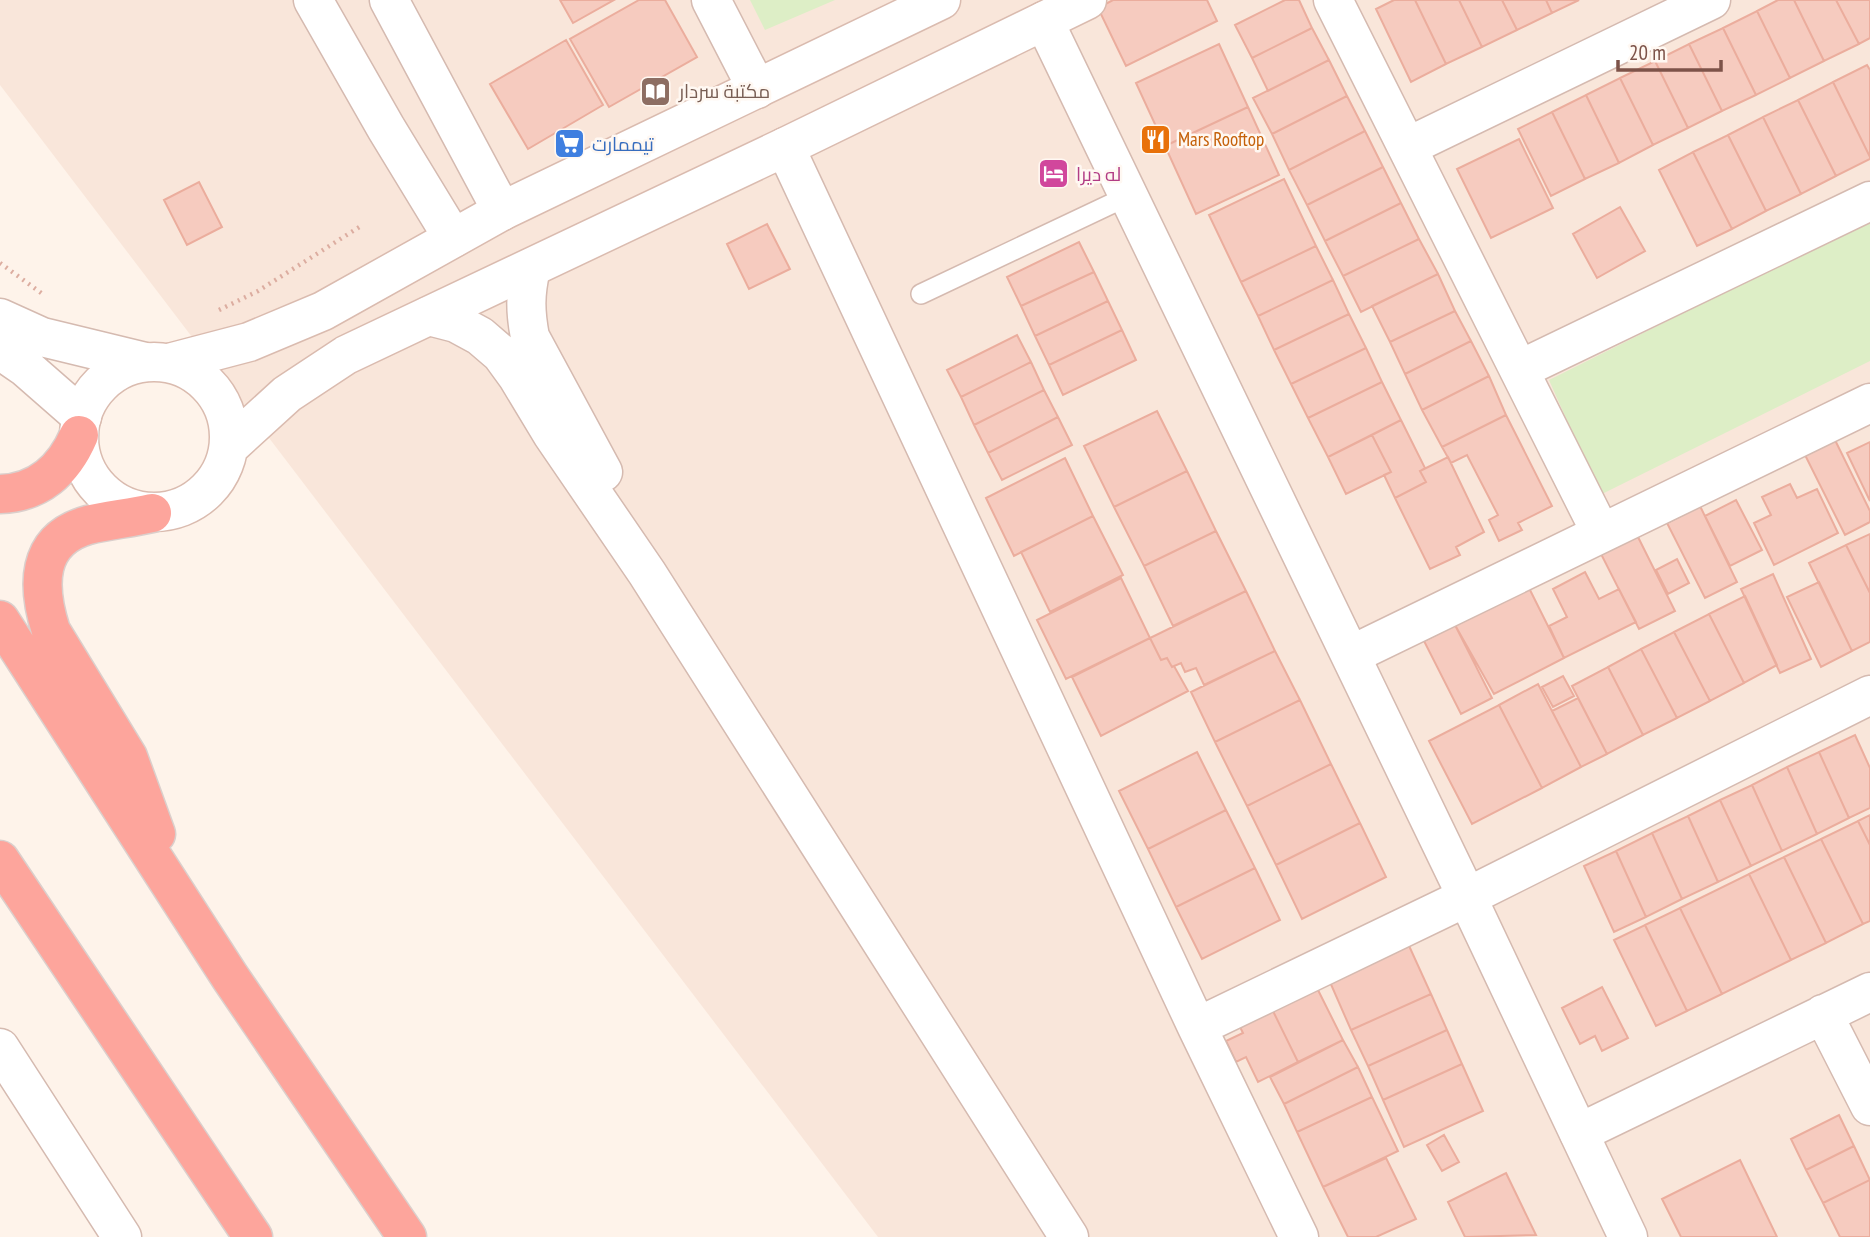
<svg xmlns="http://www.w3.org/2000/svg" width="1870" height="1237" font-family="'PT Sans Narrow',Cairo,sans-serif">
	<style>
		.residential { fill: #f9e6da }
		.green { fill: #ddeec6 }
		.building { fill: #f6cbbf; stroke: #ebad9d; stroke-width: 2 }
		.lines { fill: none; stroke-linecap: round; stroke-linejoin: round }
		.service-casing { stroke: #d5bab0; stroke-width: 22 }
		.minor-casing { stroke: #d5bab0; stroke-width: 41 }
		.tertiary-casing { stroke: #d5bab0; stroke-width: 41 }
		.secondary-casing { stroke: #dabbaf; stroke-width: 41 }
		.motorway-casing { stroke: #dbcfcc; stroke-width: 41 }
		.path { stroke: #dcada0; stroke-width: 4.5; stroke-dasharray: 2 5; stroke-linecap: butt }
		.service { stroke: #fff; stroke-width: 19 }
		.minor { stroke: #fff; stroke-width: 38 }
		.tertiary { stroke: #fff; stroke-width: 38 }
		.secondary { stroke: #fff; stroke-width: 38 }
		.motorway { stroke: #fda59c; stroke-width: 38 }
		.labels { text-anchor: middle; stroke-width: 5; stroke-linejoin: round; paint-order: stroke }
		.education-label { font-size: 19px; fill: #785e54; stroke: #fff8f2; text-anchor: start }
		.food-label { font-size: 19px; fill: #c56008; stroke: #fff8f2; text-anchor: start }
		.shop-label { font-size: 19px; fill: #366cbe; stroke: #fff8f2; text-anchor: start }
		.hotel-label { font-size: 19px; fill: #b23c85; stroke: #fff8f2; text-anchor: start }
	</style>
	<rect width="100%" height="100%" fill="#fef3ea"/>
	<path class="residential" d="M0,0H1870V1237H878L0,85Z"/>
	<path class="green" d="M750,0H835L765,30Z
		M1870,220V361L1600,495L1549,380Z"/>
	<path class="building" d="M560,0H614L573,23Z
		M639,0H665L697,57L609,107L570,39Z
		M1113,0H1207L1217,21L1126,66L1098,8Z
		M1285,0H1299L1312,28L1252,58L1235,25Z
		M1394,0H1415L1446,64L1411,82L1376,9Z
		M1415,0H1459L1482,47L1446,64Z
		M1459,0H1502L1517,30L1482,47Z
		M1502,0H1546L1552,13L1517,30Z
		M1546,0H1579L1552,13Z
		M1778,0H1794L1824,61L1790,78L1757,11Z
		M1794,0H1836L1859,44L1824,61Z
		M1836,0H1870V38L1859,44Z
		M1757,11L1790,78L1756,95L1723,28Z
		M1312,28L1329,60L1268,91L1252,58Z
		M1723,28L1756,95L1722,111L1689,44Z
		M566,40L603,105L528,149L490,84Z
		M1219,44L1248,107L1165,146L1136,83Z
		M1689,44L1722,111L1688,128L1655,61Z
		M1329,60L1347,96L1272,134L1253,98Z
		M1655,61L1688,128L1653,145L1620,78Z
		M1867,65L1870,70V157L1833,82Z
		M1620,78L1653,145L1619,163L1586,95Z
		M1833,82L1870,157V159L1836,176L1798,100Z
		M1586,95L1619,163L1585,179L1552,112Z
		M1347,96L1365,131L1289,170L1272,134Z
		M1798,100L1836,176L1801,194L1763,117Z
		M1248,107L1279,175L1196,214L1165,146Z
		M1552,112L1585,179L1551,196L1518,129Z
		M1763,117L1801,194L1766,211L1728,135Z
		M1365,131L1383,167L1307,205L1289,170Z
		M1728,135L1766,211L1732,229L1693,152Z
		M1519,139L1553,208L1491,238L1457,169Z
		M1693,152L1732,229L1697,246L1659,170Z
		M1383,167L1401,203L1325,241L1307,205Z
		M1284,179L1316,246L1241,282L1209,215Z
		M199,182L222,227L187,245L164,200Z
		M1401,203L1419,239L1343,276L1325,241Z
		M1620,207L1645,251L1597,278L1573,234Z
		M767,224L790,269L749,289L727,244Z
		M1419,239L1438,274L1361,312L1343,276Z
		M1079,242L1094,272L1021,306L1007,277Z
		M1316,246L1333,280L1258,316L1241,282Z
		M1094,272L1108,301L1035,336L1021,306Z
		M1438,274L1455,311L1390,342L1372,306Z
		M1333,280L1349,314L1274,350L1258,316Z
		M1108,301L1122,330L1049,365L1035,336Z
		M1455,311L1471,341L1405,374L1390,342Z
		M1349,314L1366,348L1291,384L1274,350Z
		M1122,330L1136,360L1063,395L1049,365Z
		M1017,335L1031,362L961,397L947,370Z
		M1471,341L1489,376L1422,410L1405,374Z
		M1366,348L1382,382L1308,418L1291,384Z
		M1031,362L1044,390L974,425L961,397Z
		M1489,376L1506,415L1442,447L1422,410Z
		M1382,382L1401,420L1328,457L1308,418Z
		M1044,390L1058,417L988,453L974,425Z
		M1157,411L1187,471L1114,507L1084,446Z
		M1506,415L1552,506L1518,523L1522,530L1499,541L1489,520L1498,515L1467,455L1451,463L1442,447Z
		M1058,417L1072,445L1002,480L988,453Z
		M1401,420L1425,468L1420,471L1426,482L1395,498L1384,475L1391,472L1372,435Z
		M1372,435L1391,472L1346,494L1328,457Z
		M1833,436L1870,511V522L1845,535L1803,451Z
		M1870,442V501L1847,453Z
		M1448,457L1484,532L1456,547L1460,555L1430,569L1395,498L1426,482L1420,471Z
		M1065,458L1093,516L1014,556L986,498Z
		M1187,471L1216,531L1144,566L1114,507Z
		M1790,484L1797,498L1817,489L1838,533L1774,565L1754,523L1771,515L1762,497Z
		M1736,500L1762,550L1730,566L1705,516Z
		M1700,506L1737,582L1705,598L1667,523Z
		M1093,516L1123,575L1050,612L1021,552Z
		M1216,531L1246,591L1173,626L1144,566Z
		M1635,531L1675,611L1639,629L1599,550Z
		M1870,534V593L1846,545Z
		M1846,545L1870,593V642L1852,651L1809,563Z
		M1677,559L1689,583L1668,594L1656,570Z
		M1585,572L1599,599L1619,589L1636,622L1564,658L1549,626L1567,617L1553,589Z
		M1773,574L1811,659L1780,673L1741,589Z
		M1121,578L1150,638L1066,679L1037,620Z
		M1819,582L1852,651L1821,667L1787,597Z
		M1529,588L1564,658L1494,694L1455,625Z
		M1246,591L1275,651L1204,685L1196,668L1185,672L1181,663L1172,667L1167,658L1161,660L1150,638Z
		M1745,596L1777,665L1744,683L1709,614Z
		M1709,614L1744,683L1710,701L1674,632Z
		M1455,625L1492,698L1461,714L1424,641Z
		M1674,632L1710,701L1677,718L1641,649Z
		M1150,638L1161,660L1167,658L1172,667L1174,666L1188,691L1101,736L1072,677Z
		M1641,649L1677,718L1643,735L1608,667Z
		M1275,651L1300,700L1215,742L1191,692Z
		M1608,667L1643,735L1607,754L1572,686Z
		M1563,676L1574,696L1553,707L1542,687Z
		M1538,684L1581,767L1542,788L1499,705Z
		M1578,698L1607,754L1581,767L1552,711Z
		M1300,700L1331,764L1247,806L1215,742Z
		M1499,705L1542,788L1472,824L1429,741Z
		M1855,735L1870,768V808L1849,818L1819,752Z
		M1197,752L1226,810L1148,849L1119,791Z
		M1819,752L1849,818L1817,834L1787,767Z
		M1331,764L1360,823L1276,865L1247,806Z
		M1787,767L1817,834L1782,851L1752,785Z
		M1752,785L1782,851L1751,866L1720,800Z
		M1720,800L1751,866L1718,882L1688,816Z
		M1226,810L1255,868L1176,907L1148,849Z
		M1870,815V845L1858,821Z
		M1688,816L1718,882L1682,899L1652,833Z
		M1858,821L1870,845V921L1863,924L1821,839Z
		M1360,823L1386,877L1302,919L1276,865Z
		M1652,833L1682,899L1646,917L1616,851Z
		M1821,839L1863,924L1826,943L1784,857Z
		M1616,851L1646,917L1614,932L1584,866Z
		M1784,857L1826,943L1791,960L1749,874Z
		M1255,868L1280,920L1202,959L1176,907Z
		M1749,874L1791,960L1722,994L1680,908Z
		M1680,908L1722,994L1687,1011L1645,925Z
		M1645,925L1687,1011L1656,1026L1614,940Z
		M1405,937L1431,994L1351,1030L1326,973Z
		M1316,986L1343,1040L1298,1062L1272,1009Z
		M1602,987L1628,1038L1602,1051L1595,1036L1580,1044L1562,1008Z
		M1431,994L1447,1030L1368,1066L1351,1030Z
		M1272,1009L1298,1062L1258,1082L1246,1057L1236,1062L1226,1041L1243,1033L1239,1025Z
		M1447,1030L1462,1064L1383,1100L1368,1066Z
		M1343,1040L1358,1067L1284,1104L1270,1077Z
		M1462,1064L1483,1111L1404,1147L1383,1100Z
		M1358,1067L1372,1097L1297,1132L1284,1104Z
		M1372,1097L1398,1151L1323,1187L1297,1132Z
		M1839,1115L1854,1146L1806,1170L1791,1139Z
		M1444,1135L1459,1162L1442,1171L1427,1145Z
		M1854,1146L1870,1180L1823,1203L1806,1170Z
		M1386,1158L1416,1219L1376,1237H1348L1323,1187Z
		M1740,1160L1777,1237H1681L1662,1199Z
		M1506,1173L1536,1235L1465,1237L1448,1202Z
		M1870,1180V1237H1840L1823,1203Z"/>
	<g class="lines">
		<defs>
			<path id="service" d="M921,294L1128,196"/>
			<path id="minor" d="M313,0L386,128L453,238
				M389,0L502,211
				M711,0L757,89
				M1333,0L1601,533
				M785,147L1197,1027L1299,1237
				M1407,147L1711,0
				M1519,370L1870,201
				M1351,655L1870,403
				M1823,1014L1870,1106
				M1197,1027L1467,897L1870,695
				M1579,1133L1870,992"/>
			<path id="tertiary" d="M1044,21L1467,897L1628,1237
				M531,268C525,294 525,311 530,337L603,472
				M429,316L456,323L480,336L501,354L517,376L552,434L647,573L1069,1237
				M0,318L42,337L145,362
				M0,350L26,368L82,417
				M0,1048L122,1237"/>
			<path id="secondary" d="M79 437a75 75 0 1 1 150 0a75 75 0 1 1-150 0Z
				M169,363L249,342L323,311L502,211L941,0
				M230,446L287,394L346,355L785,147L1087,0"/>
			<path id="motorway" d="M0,494C39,493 64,470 79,435
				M152,513C131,518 108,520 88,525C35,540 37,587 51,631L128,757L156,834
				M0,620L230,977L407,1237
				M0,860L253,1237"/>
		</defs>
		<use href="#service" class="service-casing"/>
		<use href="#minor" class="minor-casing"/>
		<use href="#tertiary" class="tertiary-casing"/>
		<use href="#secondary" class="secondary-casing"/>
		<use href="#motorway" class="motorway-casing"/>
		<path class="path" d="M0,263L44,295
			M219,310L258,291L361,226"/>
		<use href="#service" class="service"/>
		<use href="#minor" class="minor"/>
		<use href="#tertiary" class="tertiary"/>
		<use href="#secondary" class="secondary"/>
		<use href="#motorway" class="motorway"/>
	</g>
	<defs>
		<symbol id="library-square" viewBox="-11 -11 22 22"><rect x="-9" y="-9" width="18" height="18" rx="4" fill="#8d6e63" stroke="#fff8f2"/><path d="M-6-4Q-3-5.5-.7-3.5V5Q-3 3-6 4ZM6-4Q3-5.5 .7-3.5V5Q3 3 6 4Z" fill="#fff"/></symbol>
		<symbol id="restaurant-square" viewBox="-11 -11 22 22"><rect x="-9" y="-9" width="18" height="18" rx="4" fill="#e8710a" stroke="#fff8f2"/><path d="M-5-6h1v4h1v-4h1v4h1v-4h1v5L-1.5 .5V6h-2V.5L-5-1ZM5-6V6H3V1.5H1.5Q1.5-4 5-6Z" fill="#fff"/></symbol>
		<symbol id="supermarket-square" viewBox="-11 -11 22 22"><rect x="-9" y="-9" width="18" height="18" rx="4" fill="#3f7fe0" stroke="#fff8f2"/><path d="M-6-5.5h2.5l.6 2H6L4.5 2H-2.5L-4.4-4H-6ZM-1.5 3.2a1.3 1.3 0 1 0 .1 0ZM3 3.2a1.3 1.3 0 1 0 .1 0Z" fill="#fff"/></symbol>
		<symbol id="hotel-square" viewBox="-11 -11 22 22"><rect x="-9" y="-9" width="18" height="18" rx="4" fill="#d1479c" stroke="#fff8f2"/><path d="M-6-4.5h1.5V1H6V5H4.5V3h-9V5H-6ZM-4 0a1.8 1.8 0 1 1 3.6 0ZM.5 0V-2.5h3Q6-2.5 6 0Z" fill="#fff"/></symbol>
	</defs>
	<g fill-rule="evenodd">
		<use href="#library-square" x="638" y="74" width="35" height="35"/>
		<use href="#restaurant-square" x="1138" y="122" width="35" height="35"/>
		<use href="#supermarket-square" x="552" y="126" width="35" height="35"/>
		<use href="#hotel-square" x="1036" y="156" width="35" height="35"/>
	</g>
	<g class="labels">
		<g class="education-label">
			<text x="679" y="98">مكتبة سردار</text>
		</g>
		<g class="food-label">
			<text x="1178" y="146">Mars Rooftop</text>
		</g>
		<g class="shop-label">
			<text x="592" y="151">تیممارت</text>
		</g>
		<g class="hotel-label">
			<text x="1076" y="181">له ديرا</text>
		</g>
	</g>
	<path d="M1618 60v10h103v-10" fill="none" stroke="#7d5349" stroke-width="3.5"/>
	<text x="1629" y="60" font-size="21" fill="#7d5349" stroke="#fff8f2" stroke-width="5" paint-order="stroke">20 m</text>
</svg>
